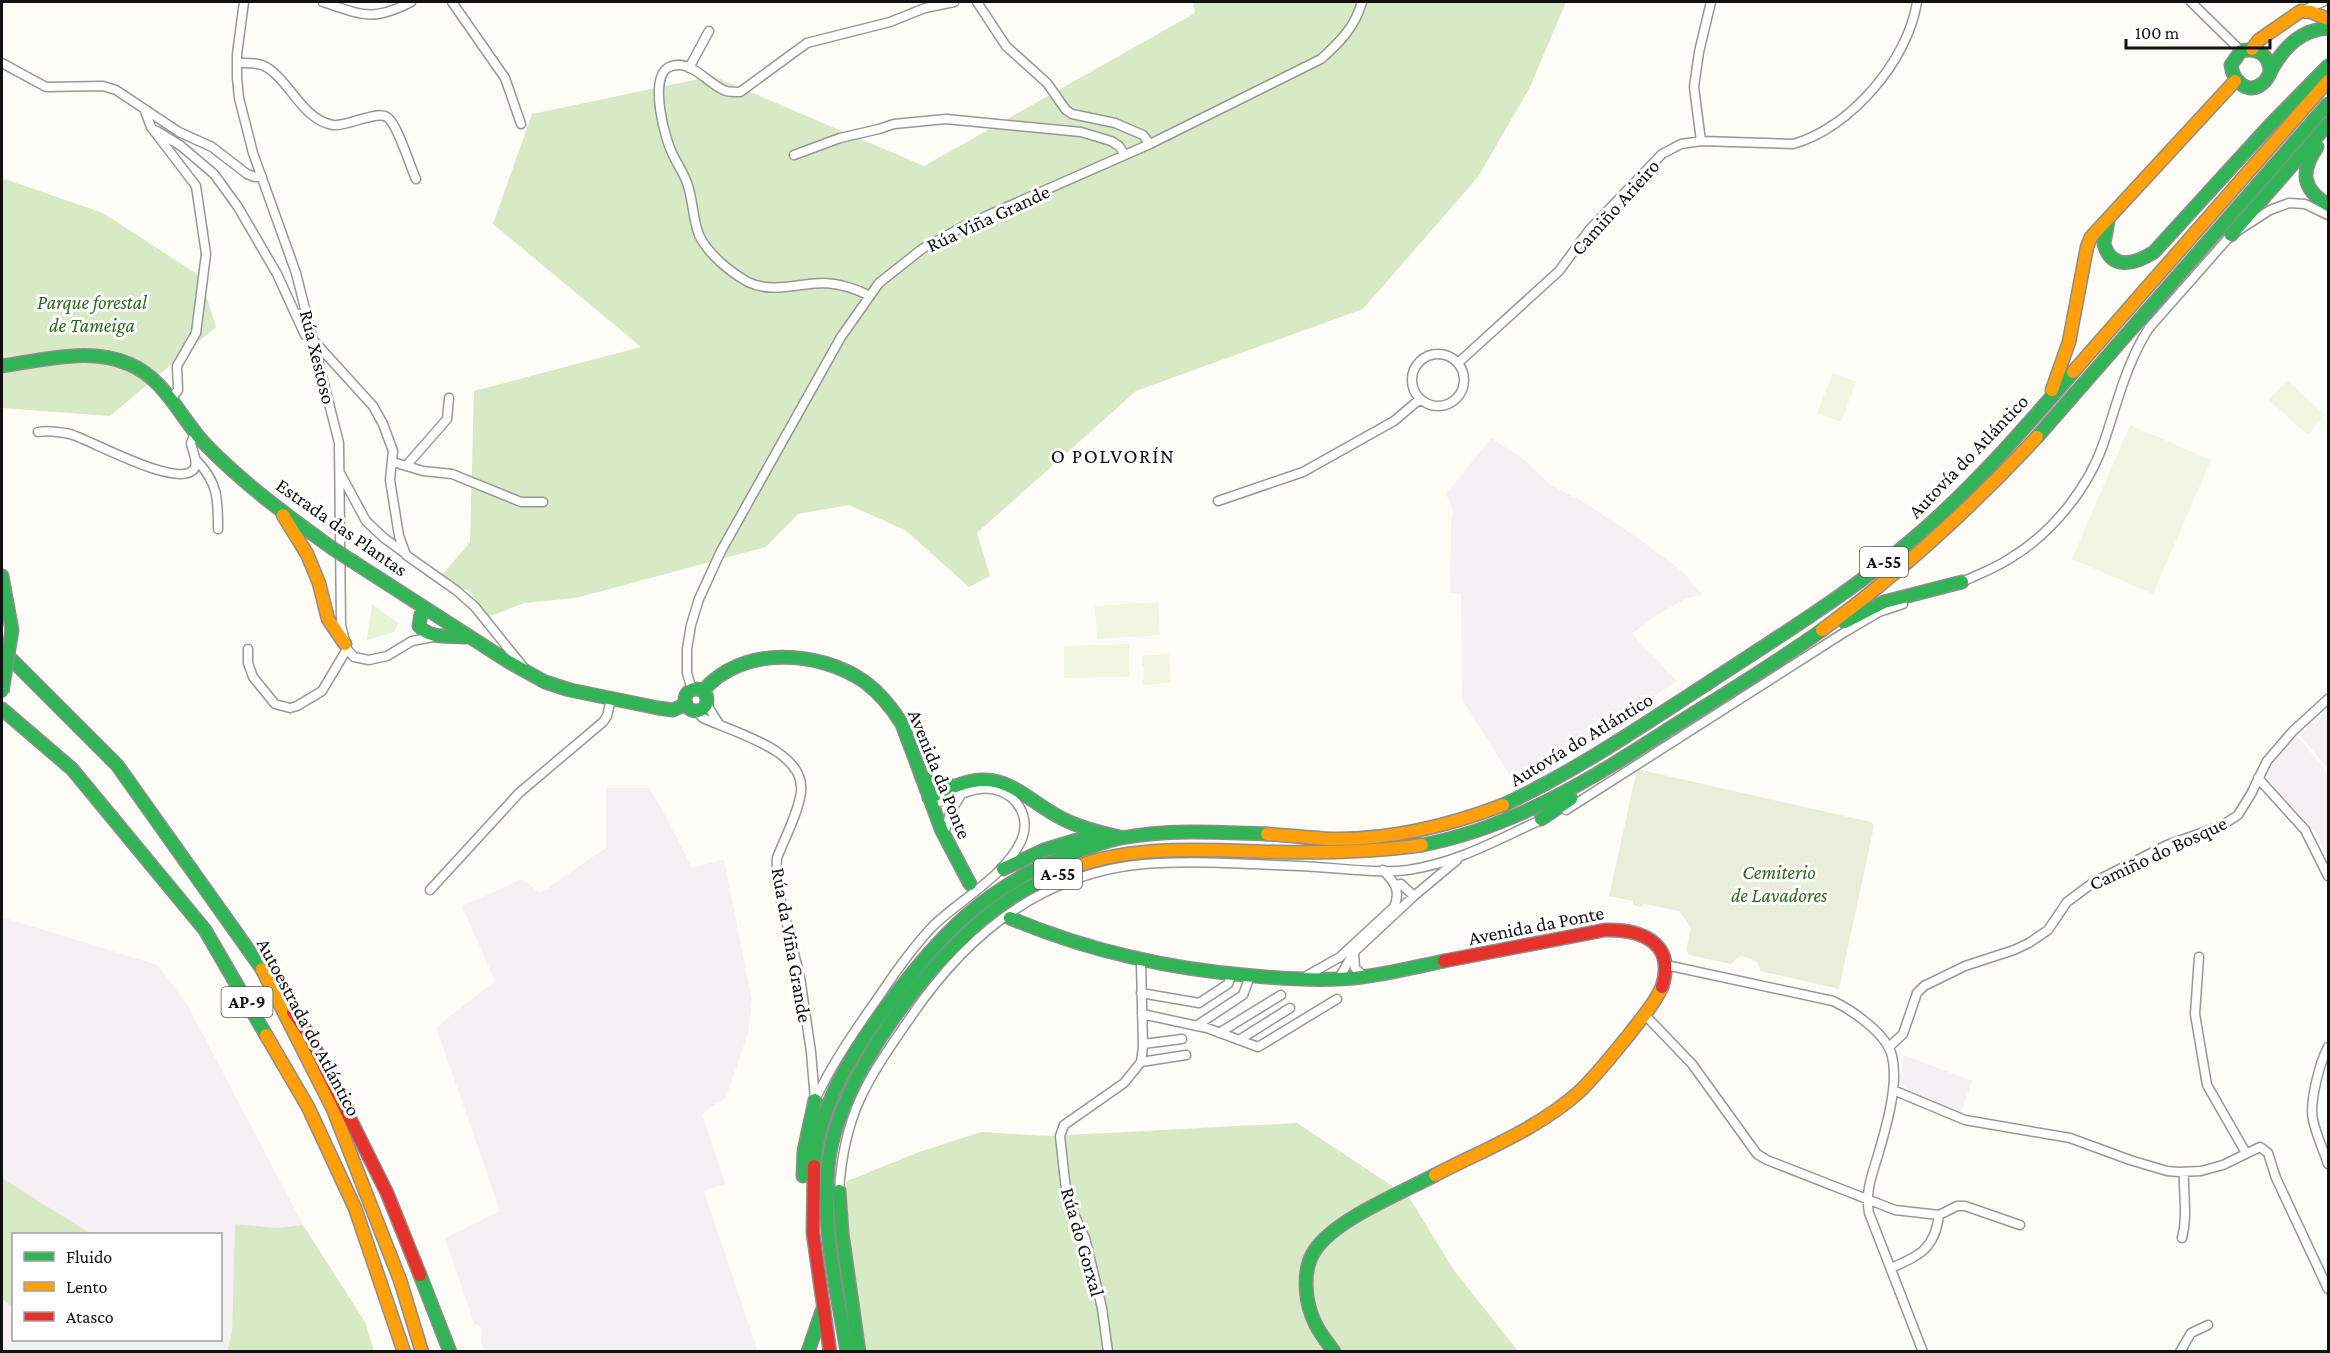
<svg xmlns="http://www.w3.org/2000/svg" width="2330" height="1353" font-family="'Crimson Pro',serif">
	<style>
		.industrial { fill: #f5f0f3; fill-rule: evenodd }
		.green { fill: #e7f3d7 }
		.forest { fill: #d8eac5 }
		.cemetery { fill: #e9eedb }
		.pitch { fill: #f0f6e1 }
		.lines { fill: none; stroke-linecap: round; stroke-linejoin: round }
		.street-casing { stroke: #979795; stroke-width: 11 }
		.fast-casing { stroke: #8e8d8b; stroke-width: 15 }
		.slow-casing { stroke: #8e8d8b; stroke-width: 15 }
		.jam-casing { stroke: #8e8d8b; stroke-width: 15 }
		.street { stroke: #fffffe; stroke-width: 8 }
		.fast { stroke: #30b455; stroke-width: 12 }
		.slow { stroke: #ff9f0a; stroke-width: 12 }
		.jam { stroke: #e5322d; stroke-width: 12 }
		.fast-bridge-casing { stroke: #8e8d8b; stroke-width: 15; stroke-linecap: butt }
		.fast-bridge { stroke: #30b455; stroke-width: 12 }
		.labels { text-anchor: middle; stroke-width: 6; stroke-linejoin: round; paint-order: stroke }
		.shield { fill: #fff; stroke: #585858; stroke-width: 1.5 }
		.shield-label { font-size: 18px; font-weight: bold; fill: #111 }
		.street-label { font-size: 20px; fill: #111; stroke: #fff }
		.park-label { font-size: 20px; font-style: italic; fill: #2f6b1f; stroke: #fff }
		.neighbourhood-label { font-size: 21px; letter-spacing: 1.5px; fill: #111; stroke: #fff }
	</style>
	<rect width="100%" height="100%" fill="#fdfcf7"/>
	<path class="industrial" d="M1491,438L1522,458L1551,485L1582,501L1638,538L1683,572L1703,595L1687,598L1655,616L1632,634L1677,681L1593,736L1512,779L1462,699L1461,594L1450,593L1451,519L1454,512L1446,494Z
		M2328,709V769L2300,735Z
		M2297,736L2328,773V860L2317,835L2267,777L2276,756Z
		M606,788H649L661,807L692,868L724,859L752,1001L748,1033L726,1098L707,1109L702,1115L725,1184L704,1191L758,1351H484L481,1343L482,1328L474,1323L445,1238L500,1211L436,1027L495,981L462,906L522,879L540,893L606,848Z
		M2,917L158,965L188,1006L303,1225L278,1228L235,1224L232,1332L227,1351H2ZM14,1234H220V1340H14Z
		M1904,1055L1972,1081L1961,1113L1907,1089L1900,1081Z"/>
	<path class="green" d="M372,604L398,623L394,632L367,640Z"/>
	<path class="forest" d="M1193,2H1566L1530,87L1478,177L1363,309L1136,391L977,533L990,576L969,587L905,530L849,505L798,514L766,547L576,598L524,603L488,617L469,591L438,580L470,542L474,391L641,347L493,224L532,114L713,76L924,166L1195,13Z
		M2,178L103,213L200,276L216,327L110,416L2,408Z
		M1297,1123L1409,1197L1453,1269L1518,1351H855L835,1216L847,1181L919,1152L981,1132L1049,1136Z
		M2,1178L91,1234H14L13,1307L2,1299Z
		M235,1224L278,1228L303,1225L365,1322L374,1351H227L232,1332Z"/>
	<path class="cemetery" d="M1637,769L1871,822L1874,826L1839,989L1760,971C1760,959 1750,959 1740,956L1731,964L1689,955L1686,950L1691,928L1679,911L1644,904L1642,907L1633,905V901L1609,896Z"/>
	<path class="pitch" d="M1833,373L1856,382L1841,422L1817,413Z
		M2287,380L2325,415L2308,435L2269,400Z
		M2130,425L2211,460L2153,594L2072,559Z
		M1158,602L1160,635L1097,639L1095,606Z
		M1129,644V677L1064,678V646Z
		M1169,654L1171,683L1143,685L1144,667L1142,666V656Z"/>
	<g class="lines">
		<defs>
			<path id="street" d="M244,2L237,54V78L239,98L253,153L296,273L339,443L341,625L347,649L354,657L369,660L387,656L412,641L433,637
				M323,2C362,15 372,22 411,2
				M452,2L505,78L521,124
				M977,2L1006,46L1047,83L1066,110L1072,114L1115,123L1143,135L1150,144
				M2191,2L2241,51
				M2301,11L2323,2
				M2,63L46,87L103,86L116,90L179,132L212,147L247,174L255,177H262
				M237,63C247,63 259,62 268,68C290,82 303,120 333,125C347,127 376,110 387,117C397,123 410,166 416,179
				M689,68L709,31
				M145,111L151,127L196,186L206,254L196,333L177,366L178,390L171,399
				M157,131L181,146L214,174L238,207L277,274L305,335L311,334
				M1701,141L1694,87L1699,52L1711,2
				M794,155L840,138L879,129L894,124L946,119L1081,132L1111,141L1119,146L1125,155
				M868,295C854,288 841,284 825,283C799,283 772,294 748,282C730,272 708,254 699,235C693,220 693,201 688,186C685,175 679,167 674,157C665,141 648,78 669,67C691,57 708,85 726,91C730,92 735,92 740,92L807,43L890,22L925,8L954,2
				M313,340L373,406L383,424L393,451L390,480L399,536L406,555L457,591L475,607L524,668
				M1412 380a26 26 0 1 1 52 0a26 26 0 1 1-52 0Z
				M1458,363L1559,271L1590,229L1662,154L1681,144L1701,141L1793,144C1851,128 1908,60 1917,2
				M38,432C47,430 60,432 70,434C91,440 179,490 194,469C199,461 192,451 191,443L195,433
				M196,460C218,482 218,499 218,529
				M393,462L423,471L452,474L521,502H543
				M406,466L447,419L449,398
				M340,473L366,521L384,538L406,554
				M1218,501L1303,472L1394,421L1420,399
				M1960,583C1976,575 1994,569 2009,559C2053,533 2090,486 2105,439C2118,400 2127,362 2149,328L2231,235L2270,210L2289,203L2305,204L2328,215
				M248,649V663L253,677L275,704L290,708L297,706L322,691L347,649
				M692,690L687,673V649L691,625L699,599L721,551L841,337L879,283L922,249L966,225L1150,144L1321,59C1340,42 1355,27 1362,2
				M706,703L719,724
				M696,711L703,718C732,732 806,750 801,792C798,814 785,837 777,858L776,881L800,977L811,1052L815,1100
				M2258,778L2305,830L2328,876
				M1566,810L1845,632L1879,612L1903,604
				M944,835L950,813L961,795
				M1396,885L1401,884L1414,896
				M430,890L519,793L603,722L607,716L611,699
				M2199,957L2195,1014L2207,1085L2246,1153
				M1666,965L1833,1001C1852,1010 1887,1034 1892,1056C1899,1084 1886,1128 1878,1155C1872,1175 1865,1192 1869,1213L1923,1352
				M1365,977L1355,968L1354,952L1414,896L1457,860
				M1301,979L1340,957L1394,907C1401,890 1395,883 1383,870
				M1338,980L1354,952
				M1141,993L1199,1003L1228,984L1232,974
				M1142,1014L1207,1028L1258,1047L1337,999
				M1645,1015L1692,1064L1757,1154L1767,1160L1895,1210L1939,1215L1957,1206H1965L2020,1225
				M1196,1026L1243,995L1250,976
				M1219,1033L1281,995
				M1239,1040L1290,1008
				M1143,1044L1182,1039
				M1889,1047L1903,1034L1917,993L1924,986L1965,966L2014,950L2029,943L2048,930L2067,902L2094,882L2167,845L2221,826L2238,815L2251,794L2267,761L2293,731L2328,699
				M2328,1047C2320,1062 2309,1102 2313,1120C2316,1134 2323,1149 2328,1164
				M1141,1062L1186,1055
				M1893,1090L1965,1120L2070,1138L2130,1160L2167,1171L2179,1172L2201,1171L2223,1165L2260,1147L2268,1153L2276,1178L2328,1289
				M815,1100C833,1062 856,1029 880,995C896,971 913,947 933,926C961,899 1005,876 1021,841C1034,813 1010,785 980,789C964,791 947,799 932,805
				M839,1191C844,1113 867,1080 910,1018C966,935 1042,873 1144,864C1195,860 1248,864 1299,866C1331,867 1377,874 1408,870C1460,862 1496,840 1543,819
				M2182,1238C2188,1216 2183,1194 2184,1172
				M1891,1268C1920,1256 1935,1248 1939,1215
				M1108,1352L1102,1308L1085,1238L1067,1199L1060,1136L1064,1125L1124,1083L1141,1062L1143,1047L1141,962
				M2180,1352L2191,1333L2208,1325"/>
			<path id="fast" d="M2270,73C2270,55 2258,47 2241,51L2231,65C2233,81 2248,96 2263,83C2268,79 2270,72 2273,67C2286,45 2302,30 2328,28
				M2317,147C2300,172 2302,189 2328,205
				M2108,221L2104,244C2112,272 2137,263 2154,252L2270,125L2328,66
				M2231,235L2328,124
				M2,366C43,360 90,347 129,364C166,379 181,420 207,446C245,485 289,517 332,548
				M2037,437L2328,104
				M352,561L509,662L545,682L570,690L658,708L673,710L686,704
				M2,576L12,630
				M425,608L421,614L419,626C432,640 449,635 466,637
				M1845,622L1884,602L1962,582
				M2,650L117,765L262,969
				M685 700a11 11 0 1 1 22 0a11 11 0 1 1-22 0Z
				M703,691C741,645 820,650 865,682C881,694 892,708 902,724L942,831L970,884
				M2,709L72,769L205,930L266,1035
				M921,776L932,782L953,786
				M929,798C947,790 966,779 986,780C1015,781 1037,807 1063,819C1081,828 1101,833 1120,837
				M1503,805C1574,772 1637,729 1702,687C1776,638 1853,592 1920,533C1976,484 2025,428 2073,372
				M1541,819L1571,799
				M1422,845C1518,827 1599,774 1680,722C1728,692 1776,663 1822,630
				M1003,869L1044,850L1100,833
				M1010,918C1088,951 1169,969 1254,976C1287,979 1321,981 1354,978C1384,975 1415,967 1444,961
				M814,1166C818,1108 850,1056 884,1010C938,936 985,886 1073,853C1089,848 1105,841 1121,838C1168,829 1219,832 1267,834
				M803,1176L804,1151L815,1100
				M839,1191L842,1233L859,1352
				M420,1275L450,1352
				M808,1352L822,1311
				M847,1352C837,1291 822,1229 828,1167C836,1078 928,960 998,907C1018,892 1040,882 1062,872
				M1334,1352C1328,1343 1321,1335 1316,1325C1305,1304 1301,1271 1315,1250C1336,1219 1401,1193 1435,1175"/>
			<path id="slow" d="M2252,49L2259,40L2301,11L2311,12L2328,19
				M2073,372L2328,81
				M2052,390L2069,342L2087,247L2091,237L2235,81
				M283,515L307,554L319,583L328,619L345,644
				M1822,630C1900,573 1971,508 2037,437
				M1267,834C1288,835 1310,838 1331,839C1391,840 1448,826 1503,805
				M1062,872C1128,843 1204,850 1275,852C1324,853 1373,852 1422,845
				M262,969L333,1109L400,1280L422,1352
				M266,1035L308,1107L355,1208L404,1352
				M1435,1175C1483,1150 1538,1129 1579,1092C1597,1075 1612,1055 1628,1036C1640,1020 1654,1005 1662,987"/>
			<path id="jam" d="M1444,961L1605,930C1642,929 1676,943 1662,987
				M293,1012L307,1032L387,1193L420,1275
				M814,1166L813,1233L830,1352"/>
		</defs>
		<use href="#street" class="street-casing"/>
		<use href="#fast" class="fast-casing"/>
		<use href="#slow" class="slow-casing"/>
		<use href="#jam" class="jam-casing"/>
		<use href="#street" class="street"/>
		<use href="#fast" class="fast"/>
		<use href="#slow" class="slow"/>
		<use href="#jam" class="jam"/>
		<defs>
			<path id="fast-bridge" d="M332,548L352,561
				M2,692L12,630"/>
		</defs>
		<use href="#fast-bridge" class="fast-bridge-casing"/>
		<use href="#fast-bridge" class="fast-bridge"/>
	</g>
	<g class="labels">
		<g class="shield">
			<rect x="1860" y="547" width="48" height="30" rx="4.5"/>
			<rect x="1034" y="859" width="48" height="30" rx="4.5"/>
			<rect x="221.5" y="987" width="51" height="30" rx="4.5"/>
		</g>
		<g class="shield-label">
			<text x="1884" y="568">A-55</text>
			<text x="1058" y="880">A-55</text>
			<text x="247" y="1008">AP-9</text>
		</g>
		<g class="street-label">
			<text transform="translate(1615 207) rotate(-48)" y="7">Camiño Arieiro</text>
			<text transform="translate(988 218) rotate(-25)" y="7">Rúa Viña Grande</text>
			<text transform="translate(318 357) rotate(76)" y="7">Rúa Xestoso</text>
			<text transform="translate(1968 456) rotate(-46)" y="7">Autovía do Atlántico</text>
			<text transform="translate(342 527) rotate(35)" y="7">Estrada das Plantas</text>
			<text transform="translate(1581 739) rotate(-31)" y="7">Autovía do Atlántico</text>
			<text transform="translate(940 774) rotate(68)" y="7">Avenida da Ponte</text>
			<text transform="translate(2158 853) rotate(-25)" y="7">Camiño do Bosque</text>
			<text transform="translate(1536 925) rotate(-11)" y="7">Avenida da Ponte</text>
			<text transform="translate(792 945) rotate(80)" y="7">Rúa da Viña Grande</text>
			<text transform="translate(309 1027) rotate(62)" y="7">Autoestrada do Atlántico</text>
			<text transform="translate(1083 1242) rotate(74)" y="7">Rúa do Gorxal</text>
		</g>
		<g class="park-label">
			<text x="92" y="309">Parque forestal<tspan x="92" dy="23">de Tameiga</tspan></text>
			<text x="1779" y="879">Cemiterio<tspan x="1779" dy="23">de Lavadores</tspan></text>
		</g>
		<g class="neighbourhood-label">
			<text x="1113" y="463">O POLVORÍN</text>
		</g>
	</g>
	<rect width="2330" height="1353" fill="none" stroke="#111111" stroke-width="6"/>
	<rect x="12" y="1233" width="210" height="108" fill="#ffffff" stroke="#a0a0a0" stroke-width="1.5"/>
	<rect x="24" y="1252" width="30" height="9" fill="#30b455" stroke="#a0a0a0" stroke-width="1.5"/>
	<text x="66" y="1263" font-size="18" fill="#111111">Fluido</text>
	<rect x="24" y="1282" width="30" height="9" fill="#ff9f0a" stroke="#a0a0a0" stroke-width="1.5"/>
	<text x="66" y="1293" font-size="18" fill="#111111">Lento</text>
	<rect x="24" y="1312" width="30" height="9" fill="#e5322d" stroke="#a0a0a0" stroke-width="1.5"/>
	<text x="66" y="1323" font-size="18" fill="#111111">Atasco</text>
	<path d="M2126 39v9h144v-9" fill="none" stroke="#111111" stroke-width="3"/>
	<text x="2135" y="39" font-size="18" fill="#111111" stroke="#ffffff" stroke-width="4.5" paint-order="stroke">100 m</text>
</svg>
